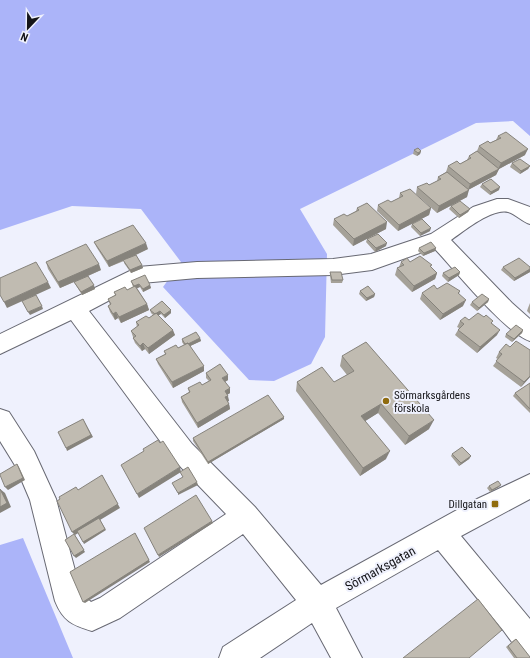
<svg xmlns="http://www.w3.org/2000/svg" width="530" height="658" font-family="'Roboto Condensed',sans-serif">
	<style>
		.forest { fill: #abb4f9 }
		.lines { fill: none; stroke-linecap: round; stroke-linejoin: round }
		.minor-casing { stroke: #686973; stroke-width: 2 }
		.minor { fill: #fff; fill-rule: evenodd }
		.wall { fill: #a5a198 }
		.shaded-wall { fill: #86837c }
		.building { fill: #c0bbb1; stroke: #86837c }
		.poi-dot { fill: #8f6b0f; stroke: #eff1fd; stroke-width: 1.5 }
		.labels { text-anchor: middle; stroke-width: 4; stroke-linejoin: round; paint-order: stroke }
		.poi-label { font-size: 11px; fill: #151519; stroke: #eff1fd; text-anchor: start }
		.near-street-label { font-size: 13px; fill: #151519; stroke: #eff1fd }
	</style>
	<rect width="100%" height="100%" fill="#eff1fd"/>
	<path class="forest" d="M0,0H530V136L513,121L476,123L300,209L327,254L325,337L311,364L274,381L249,380L163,287L181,262L141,209L72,206L0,230Z
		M23,538L73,658H0V545Z"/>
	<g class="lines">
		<defs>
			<path id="minor" d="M497,199H508L530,207V224C522,222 516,214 508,212C492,208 464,231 451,240L512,303L530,319V341C505,333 455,270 434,248L372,270L333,275L197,278L142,283L89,311L192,444L255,507L321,585L475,500L530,474V499L461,536L530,619V658L520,653L503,630L438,550L336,608L362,658H331L312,623L260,658H219L223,647L296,600L243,534L120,618L92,631C72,625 63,621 55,601L30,500L16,467L0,441V409L9,412L34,451L56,499L81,593L91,602L100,598L226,514L174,460L71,320L0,354V334L138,267L197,262L333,259L371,254L431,234L473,207Z"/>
		</defs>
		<use href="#minor" class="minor-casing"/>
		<use href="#minor" class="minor"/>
	</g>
	<path class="wall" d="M498,136L525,155L499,169L496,175L468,190L467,197L437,213L416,194L417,187L429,185L437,181L438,177L446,172L448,166L460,164L467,160L469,156L477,151L479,146L490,143L496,140Z
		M414,150L421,151L420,154L417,156L413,154Z
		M512,163L530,166L528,169L520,174L510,167Z
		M482,184L499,190L490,195L480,187Z
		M400,193L431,208L429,215L398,231L377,211L378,205L391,202L399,198Z
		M451,206L470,209L468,212L459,218L449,209Z
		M357,208L386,229L353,246L333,225L334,219L347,216L356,211Z
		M412,224L430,231L420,236L411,227Z
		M367,239L386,246L375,252L366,242Z
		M94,242L148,249L136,255L142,265L143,268L131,273L124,263V261L109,267L97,248Z
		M419,248H436L435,251L423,256L418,251Z
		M46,262L101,270L88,276L95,289L82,295L74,282L60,288L48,269Z
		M401,262H410L431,268L437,273L435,279L412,292L395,275L397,268L399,267Z
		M503,267H530V272L514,281L501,270Z
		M330,272L343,280L342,283H331L330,275Z
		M460,272L459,275L448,282L442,276L443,273Z
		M131,281L150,285L151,288L143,292L140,287L137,288L147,304L149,310L121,323L118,318L115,320L110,312L108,306L110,305L108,299L115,295L114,292L127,290L133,287Z
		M437,289L460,291L459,294L463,306L440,320L420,299L422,293Z
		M360,291L375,294L374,297L366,301L359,294Z
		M489,299L488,302L477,311L470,305L472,302Z
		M530,303V314L527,311L528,308Z
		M150,310H171V313L165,318L161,314L158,315L175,335L149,354L145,349L142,351L135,343L133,338V337L131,331L137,327L136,322L149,318L153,315L151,313Z
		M469,320L492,323L497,335L477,353L455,335L458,330L459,328L457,327L460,321Z
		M523,330L522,333L512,342L505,337L506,334Z
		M200,338L201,341L190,346L204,371L173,388L158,364L156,359L165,354L164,351L178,348L184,345L182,342V339Z
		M510,347L530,350V377L521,387L493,366L498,359L496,358L499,352Z
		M342,356L429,429L405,445L378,413L365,421L386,459L360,476L296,391L297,382H334L347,375L340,366Z
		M206,373L228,380L225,382L230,393L227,395L229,401H227L229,404L230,409L198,428L182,402L181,397L189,392L188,388L202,385L209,381L206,378Z
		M530,383V413L513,396L515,393Z
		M284,419L208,464L193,441V438Z
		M452,454L471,456L469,459L459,466L451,456Z
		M489,486L499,487L490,492L487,488Z
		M516,639L530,658H514L506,647L514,640Z"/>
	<path class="shaded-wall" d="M528,149L525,155L499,169L496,175L468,190L470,184L498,169L501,163Z
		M421,151L420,154L417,156L418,153Z
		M530,166L528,169L520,174L521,171Z
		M500,187L499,190L490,195L491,192Z
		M469,190L467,197L437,213L439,206Z
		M431,208L429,215L398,231L399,225Z
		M470,209L468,212L459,218L460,215Z
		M387,222L386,229L353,246L354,239Z
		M431,228L430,231L420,236L421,233Z
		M146,243L148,249L109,267L107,261Z
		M387,243L386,246L375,252L376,248Z
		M436,248L435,251L423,256L424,253Z
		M99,264L101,270L60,288L58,282Z
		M142,265L143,268L131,273L130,270Z
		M530,269V272L514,281L515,278Z
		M460,272L459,275L448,282L449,278Z
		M437,273L435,279L412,292L414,286Z
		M48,282L51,288L7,308L4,302Z
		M139,284L140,287L135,289L134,286Z
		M94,285L95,289L82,295L81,292Z
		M150,285L151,288L143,292V289Z
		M375,294L374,297L366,301L367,298Z
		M489,299L488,302L477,311L479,308Z
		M466,300L463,306L440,320L443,314Z
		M147,304L149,310L121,323L119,317Z
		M42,306L43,309L30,315L28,312Z
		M171,310V313L165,318L164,315Z
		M160,311L161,314L155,317V314Z
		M116,312L118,318L115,320L113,314Z
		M173,330L175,335L149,354L148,348Z
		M500,330L497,335L477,353L480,347Z
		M523,330L522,333L512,342L514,339Z
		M200,338L201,341L186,348L185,345Z
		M143,343L145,349L142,351L140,346Z
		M204,366V371L173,388L172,382Z
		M228,375V380L223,383L222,378Z
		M530,376V377L521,387L524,382Z
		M230,388V393L225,396V391Z
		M228,396L229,401L225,403V397Z
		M229,404L230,409L198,428L197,423Z
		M381,404L378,413L359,425L361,416Z
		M284,417V419L208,464V462Z
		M83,419L93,437L67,451L66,448Z
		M434,420L429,429L405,445L409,436Z
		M390,451L386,459L360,476L363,468Z
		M471,456L469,459L459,466L461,463Z
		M17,464L19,467L25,480L8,490L5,487Z
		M180,467L181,472L139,498L137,494Z
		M102,475L120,508L100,520L106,530L84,544L83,542L100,520L75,535L85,552L76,558L74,556L75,535L72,532Z
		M197,482L198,485L178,495V493Z
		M501,485L499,487L490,492L492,490Z
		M0,489L5,493L11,507L0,513Z
		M212,521L213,523L159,557L158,555Z
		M135,533L150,562L85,603L83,602Z"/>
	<path class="building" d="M506,132L528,149L501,163L479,146L488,141L490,143L501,138L498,136Z
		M418,148L421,151L418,153L414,150Z
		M477,151L499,169L470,184L448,166L457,161L460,164L471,158L469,156Z
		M520,159L530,166L521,171L512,163Z
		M447,172L469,190L439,206L417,187L427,183L429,185L441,179L438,177Z
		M491,179L500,187L491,192L482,184Z
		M410,189L431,208L399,225L378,205L388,200L391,202L403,196L400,193Z
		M460,201L470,209L460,215L451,206Z
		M367,203L387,222L354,239L334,219L344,214L347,216L359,210L357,208Z
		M422,219L431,228L421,233L412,224Z
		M133,225L146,243L107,261L94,242Z
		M378,234L387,243L376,248L367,239Z
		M431,242L436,248L424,253L419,248Z
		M86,244L99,264L58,282L46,262Z
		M136,255L142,265L130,270L123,260Z
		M420,256L432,265L430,266L437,273L414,286L397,268L404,265L401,262L407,258L410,262Z
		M519,258L530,267V269L515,278L503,267Z
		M36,262L48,282L4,302L0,295V278Z
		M455,267L460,272L449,278L443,273Z
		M330,272H341L343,280H332Z
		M145,275L150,285L143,289L139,284L134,286L131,281Z
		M88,276L94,285L81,292L74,282Z
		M447,283L460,291L458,293L466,300L443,314L422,293L434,285L437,289Z
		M135,286L147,304L119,317L116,312L113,314L108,306L111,304L108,299L116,295L114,292L125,287L127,290Z
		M368,286L375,294L367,298L360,291Z
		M482,294L489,299L479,308L472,302Z
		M36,295L42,306L28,312L22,301Z
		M162,301L171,310L164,315L160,311L155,314L150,310Z
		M156,313L173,330L148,348L143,343L140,346L133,338L136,336L131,331L139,325L136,322L146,316L149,318Z
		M478,313L484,317L486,315L493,321L491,323L500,330L480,347L458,330L464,324L460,321L465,317L469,320Z
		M516,325L523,330L514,339L506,334Z
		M196,332L200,338L188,344V343L185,344L182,339Z
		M516,341L530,350V376L524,382L496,361L502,354L499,352L506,344L510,347Z
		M366,342L434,420L409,436L381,404L361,416L390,451L363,468L297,382L322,367L334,382L354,371L342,356Z
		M188,343L204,366L172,382L156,359L166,354L164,351L176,345L178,348Z
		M220,364L228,375L222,378L230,388L225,391L228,396L225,397L229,404L197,423L181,397L190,392L188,388L200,382L202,385L211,380L206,373Z
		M530,383V409L515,393Z
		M268,395L284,417L208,462L193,438Z
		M83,419L91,435L66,448L58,432Z
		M158,440L160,443L163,441L180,467L137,494L121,465L144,451L143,449Z
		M462,447L471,456L461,463L452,454Z
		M17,464L23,478L5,487L0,475V474Z
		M188,467L197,482L178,493L172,483L183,477L180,472Z
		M102,475L118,504L72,532L57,501L60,499L59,497L76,487L78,490Z
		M498,481L501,485L492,490L489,486Z
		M0,489L7,503L0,507Z
		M196,495L212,521L158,555L144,528Z
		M99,518L105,529L83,542L77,531Z
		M135,533L149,560L83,602L70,572Z
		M74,534L84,550L74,556L65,540Z
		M478,599L502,630L469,658H403Z
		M516,639L530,657V658H517L508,646Z"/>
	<g class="poi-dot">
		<circle cx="386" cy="401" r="4"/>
		<rect x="491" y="500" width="8" height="8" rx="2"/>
	</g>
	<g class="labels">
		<g class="poi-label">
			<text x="394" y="399">Sörmarksgårdens<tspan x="394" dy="13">förskola</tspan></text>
			<text x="487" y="508" text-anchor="end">Dillgatan</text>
		</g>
		<g class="near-street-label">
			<text transform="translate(380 568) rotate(-29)" y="5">Sörmarksgatan</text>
		</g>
	</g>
	<g transform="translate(28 28) rotate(202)" stroke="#eff1fd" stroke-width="3" paint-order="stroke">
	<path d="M0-3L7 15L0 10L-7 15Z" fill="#151519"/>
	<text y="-6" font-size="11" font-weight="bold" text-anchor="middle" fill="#151519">N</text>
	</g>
</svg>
